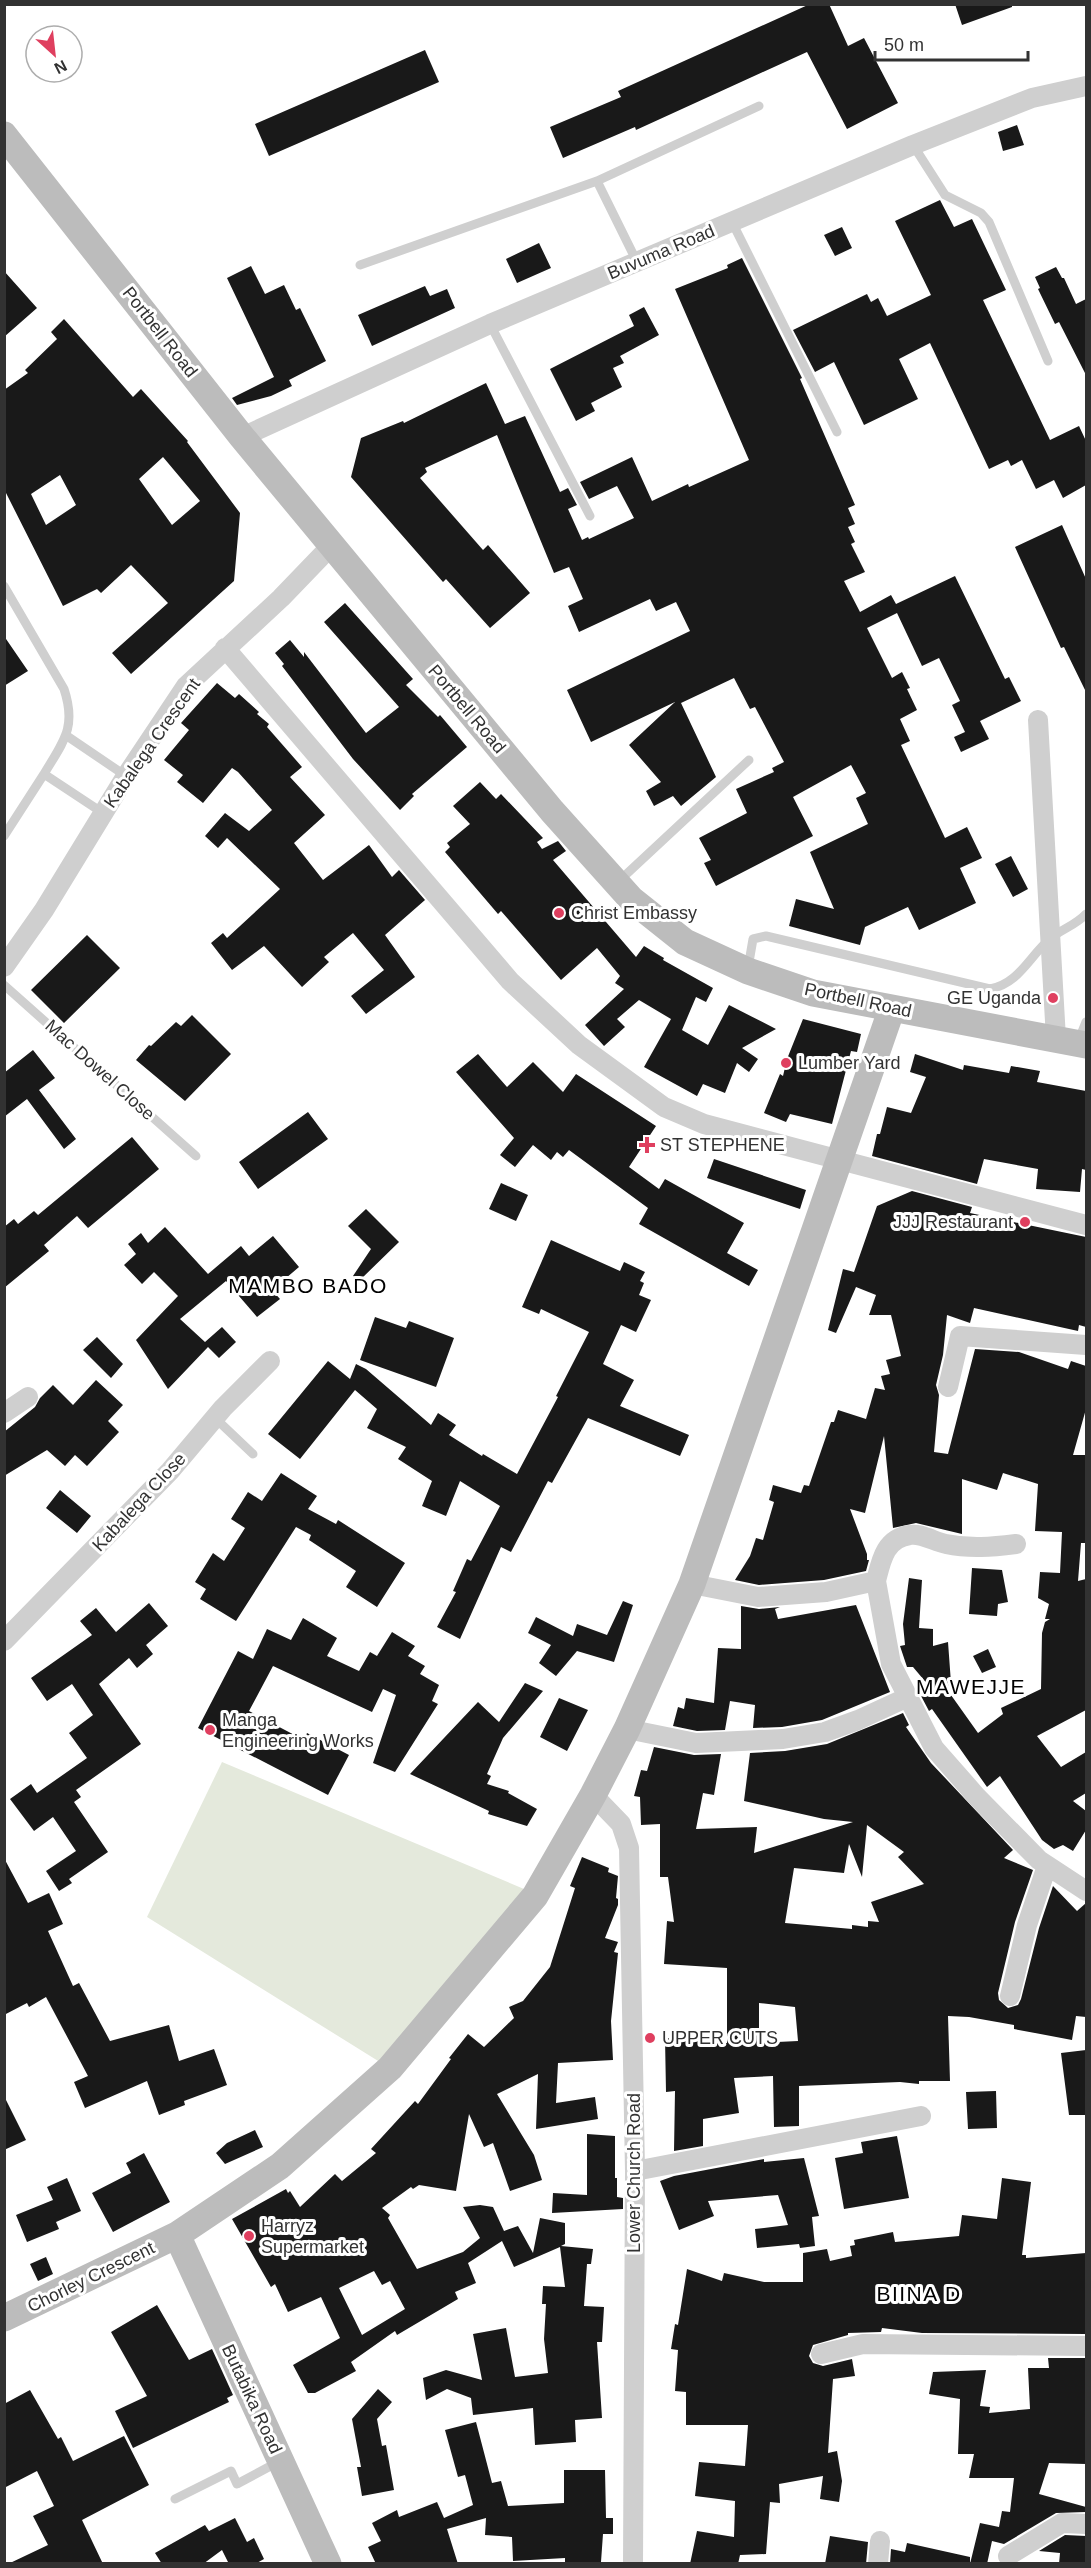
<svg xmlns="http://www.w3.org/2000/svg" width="1091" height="2568" font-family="Arial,sans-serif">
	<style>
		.green { fill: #e4e9dc }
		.building { fill: #191919; fill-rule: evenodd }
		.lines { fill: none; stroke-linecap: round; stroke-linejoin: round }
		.service { stroke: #cfcfcf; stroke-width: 9 }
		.minor { stroke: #cfcfcf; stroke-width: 20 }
		.secondary { stroke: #bcbcbc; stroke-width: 27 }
		.poi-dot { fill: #df3f5f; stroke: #fff; stroke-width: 2 }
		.labels { text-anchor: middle; stroke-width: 6; stroke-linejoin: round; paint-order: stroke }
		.street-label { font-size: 18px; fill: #323232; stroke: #fff }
		.poi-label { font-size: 18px; fill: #323232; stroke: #fff; text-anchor: start }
		.quarter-label { font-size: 21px; letter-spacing: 1.5px; fill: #000; stroke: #fff }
	</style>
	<rect width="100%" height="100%" fill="#fff"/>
	<path class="green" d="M222,1762L524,1889L383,2064L147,1917Z"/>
	<path class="building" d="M810,4H829L848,46L864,38L898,103L847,129L807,52L636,130L635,127L563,158L550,127L621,97L618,91Z
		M955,4H1012V7L962,25Z
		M425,50L439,82L269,156L255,124Z
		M1017,125L1024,145L1003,151L998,132Z
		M940,200L954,227L972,219L1006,290L983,300L1050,440L1079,426L1086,441V485L1063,498L1054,480L1036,489L1022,460L1011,466L1008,460L989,469L930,343L899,359L918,399L864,425L834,362L815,372L793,330L867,294L871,302L878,298L887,316L931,295L895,221Z
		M842,227L852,248L835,256L824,235Z
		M539,243L551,268L517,283L506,259Z
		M742,258L802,378L800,379L855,505L848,508L855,524L848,527L855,542L851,544L865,572L844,581L860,612L891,595L896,604L955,576L1005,679L1009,677L1021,701L980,721L989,739L961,752L954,737L965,732L952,705L960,701L939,658L922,666L897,613L867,628L892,678L902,672L910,688L907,689L917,710L900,719L910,741L901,745L945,838L967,827L982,858L960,868L976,903L919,930L908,907L865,927L860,945L789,926L796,899L834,909L810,852L868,824L856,798L866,793L851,765L793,797L813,836L716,886L704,863L711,860L699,838L747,813L736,789L774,772L772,768L784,762L755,707L750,709L734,678L681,703L716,777L681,806L673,796L654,806L646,791L661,782L629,745L675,702L591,742L567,690L690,631L676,602L656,611L650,599L579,632L568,606L583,599L569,567L554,573L497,435L425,468L427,472L420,478L483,550L488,545L530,593L490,628L446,579L443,582L351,477L361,438L403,421L404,423L486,383L505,424L525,416L560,492L568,488L577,505L568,509L582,540L588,537L589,539L634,518L617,486L589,499L580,482L632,457L652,501L688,484L689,487L749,460L675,289L728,268L727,265Z
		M251,266L265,294L284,285L296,310L300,308L326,361L289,380L292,386L271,396L237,405L232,398L274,377L227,278Z
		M1056,267L1062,278H1064L1076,304L1086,299V375L1059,322L1055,324L1038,289L1040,288L1035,277Z
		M4,271L37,308L4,337Z
		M425,286L430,296L447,289L455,308L372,346L358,315Z
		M644,307L659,335L620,356L624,363L613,368L622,387L591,403L595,411L576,421L550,369L634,326L629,315Z
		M64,319L133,397L141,389L188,441L187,442L240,513L234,581L131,674L112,653L168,603L131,565L101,593L97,589L63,606L4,489V390L28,373L25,370L57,339L51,332ZM163,457L200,501L172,525L139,479ZM60,475L76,505L46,525L31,494Z
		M1062,525L1086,579V692L1064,647L1061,648L1015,547Z
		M345,603L413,679L406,685L438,717L440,715L467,747L412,794L414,796L400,810L353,759L282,666L284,664L275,653L290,640L304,657V652L366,733L399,707L324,622Z
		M4,636L28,671L4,686Z
		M217,683L235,698L239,694L259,712L257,714L269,724L267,727L302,767L290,777L325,815L294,843L323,880L369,845L392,877L399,870L425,900L385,935L415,977L366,1014L351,996L384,970L353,933L324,957L329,962L302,987L264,946L232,970L211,943L223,933L227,938L280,889L227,838L218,848L205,836L225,813L249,831L272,810L238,772L232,768L203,803L177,782L183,775L164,760L189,730L181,723Z
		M480,782L496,799L501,794L543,838L537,842L542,849L558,841L566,851L553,860L636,957L644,946L664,958L663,960L713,988L706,1002L696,997L682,1030L708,1045L729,1005L776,1029L742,1048L758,1059L749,1072L737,1063L725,1093L703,1084L697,1096L644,1067L671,1019L639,1000L617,1019L625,1027L604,1046L585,1025L624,989L615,983L620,976L597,948L561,980L501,911L498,914L445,852L450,847L447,843L470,824L453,806Z
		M1011,856L1028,889L1013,897L995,864Z
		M87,935L120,968L64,1023L31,990Z
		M192,1015L231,1054L185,1101L136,1060L149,1045L151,1046L176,1022L181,1026Z
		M803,1019L861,1034L857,1052L851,1051L832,1124L790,1114L786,1122L764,1113L780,1074L783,1076L787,1059Z
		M33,1050L55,1078L39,1090L76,1139L64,1149L27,1099L4,1117V1073Z
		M478,1054L507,1087L533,1062L563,1092L576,1074L656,1126L629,1167L659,1189L665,1179L744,1223L727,1253L758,1270L749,1286L639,1224L648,1208L569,1150L563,1157L557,1152L551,1160L533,1145L515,1167L500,1155L514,1138L456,1072Z
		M915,1054L963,1070L964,1065L1009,1073L1011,1066L1040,1071L1037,1082L1086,1091V1170L1082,1169L1080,1192L1036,1189L1038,1169L984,1159L977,1184L872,1156L877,1134H880L887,1107L911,1113L926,1077L910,1072Z
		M308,1112L328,1139L258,1189L239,1162Z
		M132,1137L159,1169L88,1228L77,1216L44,1245L49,1251L4,1288V1227L14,1219L18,1224L34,1211L38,1215Z
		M714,1159L806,1190L800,1209L707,1178Z
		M501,1183L528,1195L516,1221L489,1209Z
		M912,1191L972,1207L970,1213L1086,1237V1327L1079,1325L1078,1331L974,1308L970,1323L947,1315L943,1355L936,1385L939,1395L934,1452L948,1454L975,1349L1019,1352L1068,1369L1071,1361L1086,1366V1409L1073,1455H1086V1543H1081L1078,1581L1086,1579V1710L1037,1736L1061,1767L1086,1752V1793L1073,1801L1086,1811V1830L1073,1851L1063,1845L1054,1849L1042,1840L1000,1776L987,1787L932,1709L929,1711L920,1694L929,1686L913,1667H907L900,1646L905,1645L903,1624L909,1578L922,1580L919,1628L933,1629V1646L948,1642L951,1683L946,1688L978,1733L1003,1714L1001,1708L1041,1689L1042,1633L1045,1622L1050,1619H1045L1049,1604L1038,1598L1040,1572L1060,1573L1062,1532L1035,1531L1038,1484L1003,1473L997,1490L962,1479V1534L916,1523L893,1528L884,1436L865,1513L850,1509L867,1554V1560H869L866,1571L824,1580L759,1585L735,1580L750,1556L756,1538L763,1540L774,1502L769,1500L773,1485L801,1493L804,1485L809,1486L831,1422H834L838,1410L866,1419L875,1388L885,1390L881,1376L890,1374L886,1360L901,1356L891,1315H869L876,1295L856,1287L836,1333L828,1330L843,1269L854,1272L877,1206Z
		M366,1209L399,1242L359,1281L353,1276L371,1249L348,1226Z
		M165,1227L208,1274L241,1246L249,1256L273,1236L299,1267L272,1290L280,1299L257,1317L226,1281L180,1319L205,1342L222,1327L236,1342L219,1358L208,1347L168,1389L136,1340L178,1296L154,1272L142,1284L124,1265L136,1254L128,1244L141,1233L148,1243Z
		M551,1240L620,1271L624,1262L645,1272L640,1281L644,1283L639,1295L651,1300L636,1332L621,1325L603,1364L634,1380L620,1406L689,1435L680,1456L588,1418L552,1483L548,1481L511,1552L501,1547L460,1639L437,1627L456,1592L453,1591L467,1559L471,1561L500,1506L460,1481L446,1516L422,1506L432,1481L398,1459L406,1447L367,1428L377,1409L355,1390L300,1459L268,1434L328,1361L350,1379L356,1364L366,1369L431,1425L438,1413L456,1425L449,1435L482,1456L483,1454L517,1474L558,1397L556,1396L589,1332L541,1309L539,1314L522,1307Z
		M375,1317L406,1328L409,1321L454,1338L436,1387L360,1360Z
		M97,1337L123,1364L111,1378L83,1350Z
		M96,1380L123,1405L108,1421L119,1432L87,1466L75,1455L65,1466L47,1450L4,1476V1432L35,1407L40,1398L53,1385L73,1405Z
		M281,1473L317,1496L308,1509L336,1524L338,1520L405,1563L377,1607L346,1587L356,1571L309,1540L311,1535L296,1527L236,1621L200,1599L206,1589L195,1582L213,1553L224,1561L245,1528L231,1519L248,1492L262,1501Z
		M60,1490L91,1516L77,1533L46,1508Z
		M972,1568L1002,1570L1008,1602L998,1604L997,1616L969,1614Z
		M623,1601L633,1605L614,1662L577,1651L556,1676L539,1663L551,1645L528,1633L536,1617L573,1636L577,1624L607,1635Z
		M149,1603L168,1626L146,1645L153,1654L137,1668L129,1658L99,1684L141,1744L76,1790L81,1797L74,1802L108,1852L69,1879L72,1883L59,1891L46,1871L76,1851L53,1817L34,1831L10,1799L31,1784L37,1793L87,1758L69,1733L93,1715L72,1684L47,1701L31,1678L92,1635L80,1621L96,1608L116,1632Z
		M856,1605L890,1692L822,1720L782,1727L753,1728L755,1705L730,1701L725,1730L697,1731L673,1726L678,1707L684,1709L686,1698L714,1703L718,1648L741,1649V1606L759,1609L780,1607L775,1609L778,1619Z
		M303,1618L337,1638L327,1656L359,1671L370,1652L377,1656L392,1632L415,1646L408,1656L425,1666L420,1674L439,1685L432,1701L438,1704L395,1772L373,1763L396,1695L383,1689L372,1712L273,1666L249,1711L304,1740L307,1733L349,1755L328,1795L198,1728L238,1651L253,1659L267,1629L291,1640Z
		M988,1649L996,1667L982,1673L973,1656Z
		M525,1683L543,1691L503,1738L487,1774L491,1776L487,1784L509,1791L508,1793L537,1809L527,1826L488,1814L489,1811L410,1774L478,1702L499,1722Z
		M559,1698L588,1710L567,1751L540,1737Z
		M903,1713L909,1725L906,1727L931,1763L1013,1850L1004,1858L1033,1870L1015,1922L998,1993L999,2000L1008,2008L1018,2005L1021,1999L1039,1928L1053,1886L1077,1911L1086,1903V2017L1076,2016L1072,2040L1014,2029V2025L969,2017L948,2016L950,2081H919V2084L900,2082L799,2086V2126L774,2127L773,2076L734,2078L739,2113L703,2119V2146L674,2151L675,2091L666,2092L665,2038L727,2043V1968L664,1964L667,1921L674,1922L668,1877H660V1824L641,1825L640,1797L634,1796L641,1770L647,1771L654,1747L694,1755L721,1754L714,1795L703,1793L696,1829L757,1827L754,1853L853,1822L824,1819L744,1801L750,1753L785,1751L827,1744ZM867,1825L904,1852L898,1857L924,1884L871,1902L879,1922L868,1921V1927L852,1925V1929L785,1923L794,1868L844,1873L849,1844L862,1877ZM759,2003L795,2007L798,2041L759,2043Z
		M582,1857L609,1868L608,1872L618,1876L616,1898L618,1899V1905L605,1938L618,1942L614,1952L618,1953L611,2021L613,2060L558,2063L556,2103L595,2097L598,2119L536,2129L538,2074L497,2094L534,2155L542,2180L510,2191L493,2143L484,2147L469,2114L456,2191L419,2185L413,2189L411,2187L382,2208L390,2215L388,2218L417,2269L463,2252L480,2238L463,2207L480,2205L493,2207L504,2231L518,2226L533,2253L540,2218L565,2223V2244L561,2246L593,2249L591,2264H587L584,2306L604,2307L602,2342H597L602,2418L575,2420L576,2442L535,2445L533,2408L473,2415L471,2398L447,2389L426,2400L423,2378L446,2370L482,2380L473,2334L506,2328L515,2377L548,2373L544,2339L546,2304H542L543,2286L565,2287L560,2247L514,2267L502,2241L468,2263L476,2283L455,2292L458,2299L397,2335L395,2331L351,2362L356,2371L315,2393H308L293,2365L340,2338L321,2297L288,2312L275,2284L271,2287L232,2219L286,2189L288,2193L290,2191L300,2207L335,2174L342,2181L376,2153L371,2149L415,2101L418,2104L451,2059L449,2058L468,2034L484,2047L514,2018L509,2007L523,2001L550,1967L575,1888L570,1886ZM374,2271L382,2285L390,2281L405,2309L362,2335L339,2288Z
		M4,1858L28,1903L49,1893L63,1924L48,1931L73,1986L79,1983L110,2041L169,2025L179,2061L214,2049L227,2085L184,2101L185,2105L159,2115L147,2081L85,2108L74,2082L88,2076L46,1997L29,2007L27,2003L4,2015Z
		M1086,2050V2115H1069L1061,2053Z
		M996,2091L997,2128L968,2129L966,2092Z
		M4,2096L26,2140L4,2150Z
		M255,2130L263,2147L225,2164L216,2153L227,2143Z
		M587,2134L615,2136V2178H617V2197L623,2198V2209L552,2213L553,2193L587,2195Z
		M897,2136L909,2198L844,2209L835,2158L863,2153L861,2142Z
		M144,2153L170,2202L113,2232L92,2193L131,2173L126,2163Z
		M804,2158L819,2216L812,2217L815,2246L800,2248L799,2244L757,2248L755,2229L788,2225L778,2195L708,2201L714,2216L679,2230L660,2181L674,2176L764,2159V2162Z
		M67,2178L81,2211L56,2222L59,2229L27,2242L16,2215L53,2200L47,2187Z
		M1002,2178L1031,2182L1022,2255H1026V2258L1086,2253V2334L922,2333L882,2328L881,2332L848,2333V2335L813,2345L809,2356L813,2363L823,2366L852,2359L855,2376L833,2379L828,2453L837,2451L842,2481L839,2502L820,2499L823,2476L779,2484L780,2503L770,2502L766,2554L740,2555L738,2564H690L697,2531L734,2537L735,2501L695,2496L699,2462L745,2466L748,2425H686V2392L675,2391L678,2350L671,2349L675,2324L678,2325L687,2269L722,2281L724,2273L764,2282H803V2253L827,2249L830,2261L852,2256L850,2246L855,2245L854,2240L893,2232L895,2242L959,2236L962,2215L997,2219Z
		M46,2257L53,2274L38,2281L30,2264Z
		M157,2305L189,2360L212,2349L233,2395L227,2398L229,2402L133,2448L115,2411L147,2396L111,2332Z
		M1048,2358H1086V2464L1049,2463L1039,2494L1086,2507V2512L1056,2513L1004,2544L992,2541L987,2564H970L980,2523L999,2527L1002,2511L1010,2512L1014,2478H969L974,2454H958L960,2399L929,2394L933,2372L986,2370L980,2406L990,2407L989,2413L1030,2409L1028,2368H1049Z
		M378,2389L392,2402L377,2419L382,2446L386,2445L394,2490L362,2496L357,2467H361L352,2419Z
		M30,2390L58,2439L61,2437L73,2461L124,2436L149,2485L82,2520L103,2564H8L48,2545L33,2516L54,2506L37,2471L4,2488V2404Z
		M476,2422L492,2483L501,2481L508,2506L564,2503V2470H605L606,2518H613V2534H603L601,2562L565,2564V2558L513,2561L512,2537L485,2535L486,2518L447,2529L458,2564H376L368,2547L381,2541L372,2523L397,2510L399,2517L437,2502L444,2518L473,2505L465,2475L458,2477L445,2430Z
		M235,2518L247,2542L254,2538L264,2559L255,2564H229L222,2550L203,2564H162L155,2553L205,2525L209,2531Z
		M1065,2535L1086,2536V2564H1059L1060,2553L1039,2551Z
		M830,2536L868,2542L866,2564H825Z
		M907,2543L970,2557V2564H890L891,2549L905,2552Z"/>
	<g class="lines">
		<path class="service" d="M913,145L945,195L981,213L989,222L1048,361
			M597,181L637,262
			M732,222L837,432
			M360,265L597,181L759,106
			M490,324L590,516
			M4,586L64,689C77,728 63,742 44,774
			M67,736L126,776
			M4,836L44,774L103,813
			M619,881L749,760
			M748,968L753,939L766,936L990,989C1020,983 1029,956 1051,938C1062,929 1076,925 1086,914
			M4,985L196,1156
			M1078,1042L1086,1022
			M215,1418L253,1454
			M175,2499L231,2471L237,2484L278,2462"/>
		<path class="minor" d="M242,437L490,324L913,145L1032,98L1086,86
			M225,648L510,981L579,1045L664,1107L704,1124L1086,1225
			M1038,720L1056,1039
			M4,967L44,910L126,776L186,686L281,598L332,545
			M948,1387L960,1336L1086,1345
			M4,1413L28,1397
			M876,1581C881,1561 885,1538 910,1535C921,1533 935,1542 946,1544C970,1549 992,1547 1016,1544
			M692,1584L758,1597L826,1592L876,1581L891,1664L908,1697
			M4,1641L170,1471L223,1408L270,1361
			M627,1729L696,1743L783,1739L825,1732L858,1720L908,1697L934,1748L977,1797L1039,1860L1086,1891
			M593,1795L621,1824L629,1848L635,2171L633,2564
			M1010,1996L1027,1925L1047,1866
			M635,2171L921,2116
			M821,2354L863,2344L1086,2346
			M1008,2556L1062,2523L1086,2524
			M878,2564L880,2541"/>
		<path class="secondary" d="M4,135L242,437L552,811L631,899L685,942L748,971L813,993L1086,1045
			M177,2235L328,2564
			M4,2318L177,2235L280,2166L390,2068L535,1896L593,1795L627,1729L692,1584L892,1008"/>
	</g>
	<g class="poi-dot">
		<circle cx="559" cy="913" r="6"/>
		<circle cx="1053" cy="998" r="6"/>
		<circle cx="786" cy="1063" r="6"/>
		<path d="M644 1136h6v6h6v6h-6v6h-6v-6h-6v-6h6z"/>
		<circle cx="1025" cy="1222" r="6"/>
		<circle cx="210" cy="1730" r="6"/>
		<circle cx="650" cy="2038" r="6"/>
		<circle cx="249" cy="2236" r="6"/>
	</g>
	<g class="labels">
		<g class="street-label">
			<text transform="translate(661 252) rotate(-23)" y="6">Buvuma Road</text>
			<text transform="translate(160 332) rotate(52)" y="6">Portbell Road</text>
			<text transform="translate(467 709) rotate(50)" y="6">Portbell Road</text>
			<text transform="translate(152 743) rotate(-55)" y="6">Kabalega Crescent</text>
			<text transform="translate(858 1000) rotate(12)" y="6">Portbell Road</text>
			<text transform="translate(100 1070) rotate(42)" y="6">Mac Dowel Close</text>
			<text transform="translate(139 1502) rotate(-47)" y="6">Kabalega Close</text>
			<text transform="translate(634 2173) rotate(-90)" y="6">Lower Church Road</text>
			<text transform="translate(91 2277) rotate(-26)" y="6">Chorley Crescent</text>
			<text transform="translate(252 2399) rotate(65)" y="6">Butabika Road</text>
		</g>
		<g class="poi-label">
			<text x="571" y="919">Christ Embassy</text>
			<text x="1041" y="1004" text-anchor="end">GE Uganda</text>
			<text x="798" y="1069">Lumber Yard</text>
			<text x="660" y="1151">ST STEPHENE</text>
			<text x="1013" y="1228" text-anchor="end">JJJ Restaurant</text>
			<text x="222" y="1726">Manga<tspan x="222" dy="21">Engineering Works</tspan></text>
			<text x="662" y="2044">UPPER CUTS</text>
			<text x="261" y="2232">Harryz<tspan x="261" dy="21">Supermarket</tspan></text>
		</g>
		<g class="quarter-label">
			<text x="308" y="1293">MAMBO BADO</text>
			<text x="971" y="1694">MAWEJJE</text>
			<text x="919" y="2301">BIINA D</text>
		</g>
	</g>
	<rect width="1091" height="2568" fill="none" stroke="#323232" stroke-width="12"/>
	<g transform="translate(54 54) rotate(153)"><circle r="28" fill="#ffffff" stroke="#adadad" stroke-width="1.5"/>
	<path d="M0-4.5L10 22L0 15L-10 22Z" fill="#df3f5f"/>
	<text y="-9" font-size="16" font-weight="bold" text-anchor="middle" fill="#323232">N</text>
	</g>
	<path d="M875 51v9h153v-9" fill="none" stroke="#323232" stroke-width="3"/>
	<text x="884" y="51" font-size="18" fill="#323232" stroke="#ffffff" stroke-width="4.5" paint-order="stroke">50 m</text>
</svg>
